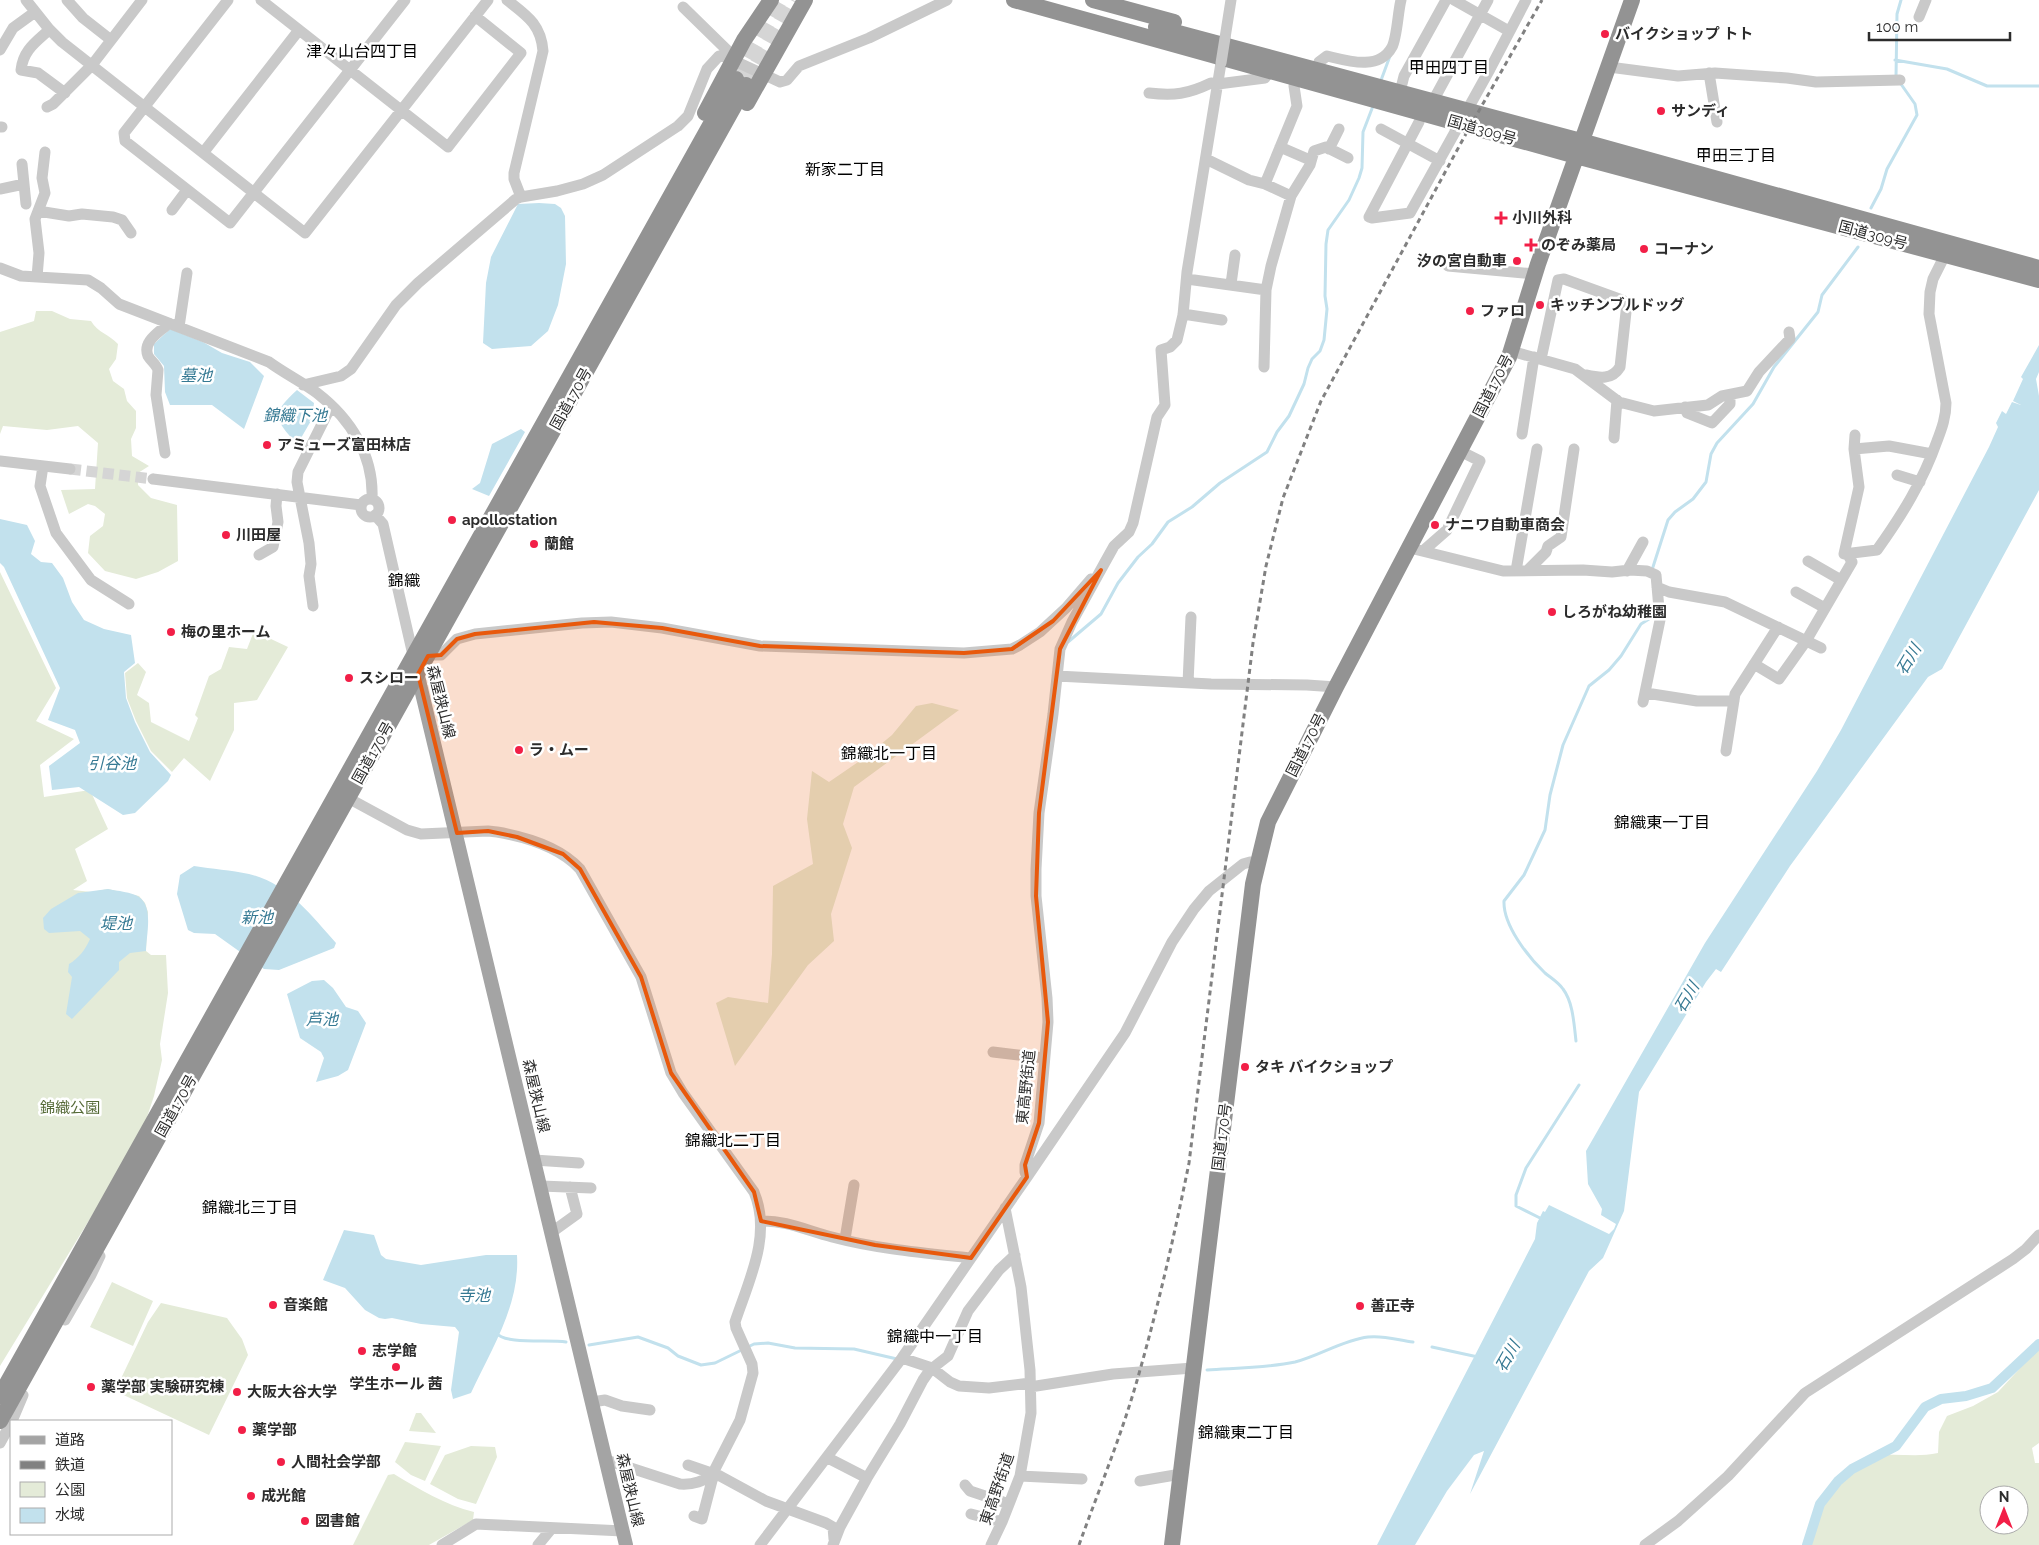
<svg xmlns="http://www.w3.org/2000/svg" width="2039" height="1545" font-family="Raleway,'Noto Sans JP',sans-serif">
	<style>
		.green { fill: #e4ebd8; fill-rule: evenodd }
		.water { fill: #c2e1ed }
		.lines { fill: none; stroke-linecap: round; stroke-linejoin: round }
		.stream { stroke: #c2e1ed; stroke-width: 3 }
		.canal { stroke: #c2e1ed; stroke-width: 10 }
		.minor-tunnel { stroke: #d5d5d5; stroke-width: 11; stroke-dasharray: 11 5.5; stroke-linecap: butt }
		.highway-tunnel { stroke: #d5d5d5; stroke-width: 16; stroke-dasharray: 16 8; stroke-linecap: butt }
		.minor { stroke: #c9c9c9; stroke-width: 11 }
		.major { stroke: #a4a4a4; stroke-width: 14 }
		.highway { stroke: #939393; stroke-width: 16 }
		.rail { stroke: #818181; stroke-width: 3; stroke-dasharray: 5 4; stroke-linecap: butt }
		.minor-bridge { stroke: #c9c9c9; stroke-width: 11 }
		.marked { fill: #e8590c; fill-opacity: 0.2; stroke: #e8590c; stroke-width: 4; stroke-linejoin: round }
		.poi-dot { fill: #f21f47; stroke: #fff; stroke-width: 2 }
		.labels { text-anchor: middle; stroke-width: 5; stroke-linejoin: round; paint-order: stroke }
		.poi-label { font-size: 15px; font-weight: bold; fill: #2c2c2c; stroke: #fff; text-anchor: start }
		.street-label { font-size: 15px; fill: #2c2c2c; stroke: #fff }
		.park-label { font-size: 15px; fill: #556a37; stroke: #fff }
		.neighbourhood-label { font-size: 16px; fill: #000; stroke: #fff }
		.water-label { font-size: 16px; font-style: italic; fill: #357993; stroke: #fff }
	</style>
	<rect width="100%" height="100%" fill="#fff"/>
	<path class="green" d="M36,311H52L70,319L91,321C98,333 109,334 118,344L116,359L109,369L113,381L124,389L127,401L136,411V428L131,439L132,456L149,466L138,473V485L151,498L177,505L178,561L158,572L136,579L105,571L88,553L90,536L103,526L105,514L95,506L88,504L69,514L61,490L95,489L98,443L78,426L47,430L3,426L0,434V332L34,321Z
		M0,572L56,688L36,721L74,739L40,765L44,797L90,790L108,829L75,849L87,881L73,890L91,892L108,889L139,896L145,903L148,912L146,951L151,955H166L168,993L160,1044L162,1060L154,1096L145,1123L113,1181L0,1366Z
		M254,631L288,647L257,700L234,703V730L210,781L184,758L172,772L151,751L136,721L127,698L125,673L138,663L146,672L137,695L149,703L151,722L189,741L198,718L195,715L209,676L221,669L229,647L247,649Z
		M932,703L959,710L854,787L843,824L852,848L831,914L834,941L808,965L735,1066L716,1003L728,997L768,1003L772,954L773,886L813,864L807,819L812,771L829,782L864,758L892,735L916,706Z
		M112,1282L153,1301L133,1346L90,1327Z
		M161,1303L227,1318L242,1339L248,1355L209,1435L115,1391L148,1322Z
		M2039,1348V1443L2032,1448L2035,1463H2039V1545H1811C1815,1532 1817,1516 1823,1505C1831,1489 1868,1457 1885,1455C1903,1454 1920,1457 1938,1453L1939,1432L1947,1416L1973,1406L1998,1392ZM1989,1495H2019V1525H1989Z
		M416,1413H421L436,1433L409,1431Z
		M405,1442L441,1446L425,1481L411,1475L395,1462Z
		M471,1446L495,1447L497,1457L476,1504L458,1499L430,1484L445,1455Z
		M394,1474C419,1489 445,1505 474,1512L473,1520L429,1545H353L388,1475Z"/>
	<path class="water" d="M539,203L555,204L561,208L565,216L566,264L558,305L548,331L531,346L492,349L483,343L486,283L491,257L518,204Z
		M170,329L203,342L222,353L250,362L264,376L244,429L212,405H170L165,392L164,366L154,354V344Z
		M2039,345V372L2036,379L2039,396V490L1942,669L1928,677L1790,866L1721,972L1716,969L1706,982L1639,1092L1624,1211L1603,1258L1589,1271L1470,1494L1484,1451L1474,1455L1447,1491L1415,1545H1377L1535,1239L1537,1223L1543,1211L1545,1212L1549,1205L1609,1234L1614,1229L1616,1224L1601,1215L1602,1209L1588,1184L1586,1151L1705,943L1817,771L1841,730L1989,447L1998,427L1996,423L2002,411L2006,414L2012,402L2021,405L2013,401L2023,379L2021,377Z
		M297,390L314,403L312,419L297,445C275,418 269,416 297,390Z
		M521,429L525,432L489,496L472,489L480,483L492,444Z
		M0,519L27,525L35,541L31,554L41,562L52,563L63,578L72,602L84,620L104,629L131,635L135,663L124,672L126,698L135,722L150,752L171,775L168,781L135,813L123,815L79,787L52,790L49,766L80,743L75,730L48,720L60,688L4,567L0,563Z
		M194,866C212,869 231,870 249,874C287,883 311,915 336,943L334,948L279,970L264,969L215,934L194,933L188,930L177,894L180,875Z
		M108,889C117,891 132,892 139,897C154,907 146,936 146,951L130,953L119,962V970L72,1019L66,1014L72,977L68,972L69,964C79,958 85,950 90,939L80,931L49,933L44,929L43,918L51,909L78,893Z
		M324,980L333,988L346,1007L358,1011L366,1023L348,1070L338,1076L316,1082L324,1058L321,1052L300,1038L287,994L312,981Z
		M344,1230L374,1235L381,1255L386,1259L421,1265L486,1255H517C520,1305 492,1348 471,1393L453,1399L451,1390L459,1332L455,1327L421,1324L392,1318L385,1319L379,1318L365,1310L345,1288L323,1280Z"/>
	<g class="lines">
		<path class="stream" d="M1895,60L1947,69L1987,86H2039
			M1380,83L1390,56
			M1871,208L1881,189L1887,169L1917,115L1915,104L1896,77L1897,14L1901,0
			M1652,570L1668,520L1675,512L1693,499L1706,482L1711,454L1717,443L1753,404L1774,367L1818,312L1822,295L1858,247
			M1068,642L1101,614L1118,583L1138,557L1152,544L1168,522L1192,507L1220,483L1267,452L1277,432L1289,416L1304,384L1308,368L1312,359L1320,351L1324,340L1327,309L1325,296L1326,244L1328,230L1349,200L1359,178L1362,168L1363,132L1373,106
			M1576,1041C1574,1024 1573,1002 1563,989C1558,982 1551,978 1545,973C1528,957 1503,925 1504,901L1524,875L1545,830L1550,795L1563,745L1589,686L1609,670L1621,656L1641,624L1649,619L1655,611
			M1542,1219L1516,1206V1195L1526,1168L1579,1085
			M496,1333C506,1345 549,1339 566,1342
			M589,1345L638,1337L668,1348L678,1356L701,1365L715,1363L754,1344L768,1343L795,1348L854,1349L897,1359
			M1432,1347L1478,1357
			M1207,1370C1236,1368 1266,1368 1295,1362C1319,1356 1343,1340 1368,1337C1383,1335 1398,1340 1413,1342"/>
		<path class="canal" d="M1807,1545L1820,1504L1838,1481L1852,1469L1896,1446L1925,1407L1941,1399L1966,1396L1992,1388L2039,1344"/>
		<path class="minor-tunnel" d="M70,469L153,479"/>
		<path class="highway-tunnel" d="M736,79L780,0
			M746,85L793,0"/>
		<path class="minor" d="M26,0L49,29L62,42L305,233L488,0
			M67,0L83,18L111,40
			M228,0L124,133L125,141L230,223L405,0
			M261,0L448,147L521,53L475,16
			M507,0C526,15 541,24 543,51L514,173V179L521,197
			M1454,0L1509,31
			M683,7L728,51L726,57
			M1919,17L1926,0
			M49,30C36,42 23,50 21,70L38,73L65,93
			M1225,38L1231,0
			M0,50L13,28L35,12
			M1319,62L1327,56C1348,61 1379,71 1392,47C1397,38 1398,11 1401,0
			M1609,67L1678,76L1715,73L1787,78L1816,82L1900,80
			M1709,73L1717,122
			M1402,84L1404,76L1446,0
			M1149,93C1174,96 1188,94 1211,83L1218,84L1265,78
			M1433,101L1488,0
			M47,107L53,104L92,65L142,0
			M1419,122L1369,217L1372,218L1410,213L1490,69L1526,0
			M0,127H2
			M1381,129L1440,161
			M1280,147L1310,160
			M1329,149L1339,129
			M203,153L299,30
			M1206,159L1249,180L1265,184L1291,196
			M22,164L26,204
			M1265,184L1297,106L1294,86
			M0,189L24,184
			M172,210L187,190
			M38,211L69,216L82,214L113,217L122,220L131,233
			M1448,266L1535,274
			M0,268L21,276L88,280L101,288L119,304L269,362C284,373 302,382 317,393C351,419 374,456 372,499
			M37,277L39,253L35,219L45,193L42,178L45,152
			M1187,279L1266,290
			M1231,284L1235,255
			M1183,314L1222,320
			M179,327L187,273
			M1511,351L1575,369L1619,402L1654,411L1708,405L1722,396L1747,391L1759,372L1790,339L1789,332
			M1541,359L1558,280L1564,279L1622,300L1627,303L1620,367C1612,380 1600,378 1586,375
			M1264,367L1266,290L1271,266L1291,196L1310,165L1314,151L1326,147L1348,158
			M303,385L341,376L351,369L396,305L418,283L516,199L521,197L557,191L583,184L603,175L678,126L688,116L707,69L719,56L726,57L780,82L787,80L799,66L869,38L947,0
			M1685,407L1687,413L1712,423L1730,404V395
			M1522,434L1534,357
			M1614,438L1617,400
			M1854,449L1855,435
			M165,453L156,395L158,370C156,364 151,361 148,356C142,341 160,332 169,323
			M1932,454L1889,446L1854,449L1859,487L1844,554L1877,550C1902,515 1923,481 1937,441C1942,428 1946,417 1946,403L1929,314L1930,292L1933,279L1945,255
			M0,461L70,469
			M43,466L40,486L56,533L91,580L129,604
			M1897,475L1920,482
			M153,479L361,505
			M361 508a9 9 0 1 1 18 0a9 9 0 1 1-18 0Z
			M375,515L383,524L413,655H441L457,639L475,634L582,623L611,622L662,628L760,646L964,653L1012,649L1020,645L1040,632L1066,608L1091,579
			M1410,548L1503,571L1583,570L1612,572L1630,570L1647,571L1656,575L1660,620L1643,702
			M1423,551L1447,530L1480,461L1460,451
			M259,555L273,547L278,522L276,506L277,494
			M1808,561L1841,580
			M1528,570L1546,552L1548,546L1561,537L1574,449
			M1516,571L1537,449
			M1627,571L1643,542
			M1657,587L1669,592L1725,602L1821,648
			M1796,592L1825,608
			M313,606L309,576L311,564L309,543L297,482L298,472L327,414L333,407
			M1754,664L1779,679L1806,641L1852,562L1847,553
			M1057,676L1211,684L1307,685L1336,687
			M1188,683L1191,617
			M1646,693L1697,701H1734
			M1726,751L1735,694L1778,627
			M348,798L407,830L421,834L488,831L497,832C526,837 560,847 580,869L641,977L671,1073L683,1093L754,1192C772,1235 749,1280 735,1322L736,1328L752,1364L753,1373L740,1420L715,1469L702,1519L694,1516
			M993,1052L1044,1058
			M534,1160L579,1163
			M1027,1177L1025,1172V1165L1039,1123L1048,1022L1047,998L1036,896V869L1039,813L1053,714L1060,649L1072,622L1104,564L1114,546L1129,532L1133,523L1157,417L1165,405L1161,350L1170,347L1177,340L1183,315L1187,272L1221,63
			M541,1186L591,1188
			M761,1221C786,1220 808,1231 832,1237C877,1249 925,1253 971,1258
			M552,1232L577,1214L570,1187
			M845,1239L854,1185
			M65,1320L91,1275L100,1256
			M902,1358L932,1368L950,1382L959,1386L989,1388L1030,1383
			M1030,1387L1113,1374L1193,1368
			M592,1402L605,1400L622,1406L650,1410
			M12,1421L23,1395
			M0,1443L11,1423
			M828,1458L867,1478
			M606,1460L680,1484C694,1485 703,1481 715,1474
			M688,1465L720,1476L766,1501L826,1523L833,1527L834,1539
			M1020,1476L1082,1479
			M1140,1481L1181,1474
			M965,1485L970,1491L1009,1504
			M971,1514L1002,1522
			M442,1545L476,1524L623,1531
			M538,1545L552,1528
			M760,1545L902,1358L1027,1177L1125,1033L1172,942L1194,909L1209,891L1243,864L1250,862L1257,863
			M833,1545L840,1527L867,1478L900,1424L923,1380L930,1370L948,1356L968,1311L999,1270L1015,1255
			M991,1545L1002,1522L1020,1476L1031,1413L1030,1370L1021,1287L1005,1208
			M1645,1545L1678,1521L1728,1476L1805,1393L2013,1259L2026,1249L2039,1235"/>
		<path class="major" d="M416,668L626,1545"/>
		<path class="highway" d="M1014,0L1576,156L2039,280
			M1093,0L1174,22
			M1156,27L1581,141L2039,268
			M747,103L805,0
			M705,113L744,40L771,0
			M0,1396L736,79
			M0,1421L746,85
			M1172,1545L1253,884L1268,822L1336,687L1509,357L1538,264L1632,0"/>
		<path class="rail" d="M1079,1545C1098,1492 1120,1439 1136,1384C1157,1312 1174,1237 1189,1163L1253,643L1266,566L1283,498L1321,401L1468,130L1542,0"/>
		<path class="minor-bridge" d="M1221,63L1225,38"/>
	</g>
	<path class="marked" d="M1101,570L1060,649L1039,813L1036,896L1048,1022L1039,1123L1025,1165L1027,1177L971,1258L875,1245L761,1221L754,1192L671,1073L641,977L580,869L563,854L517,837L488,831L457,833L418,674L428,656L441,655L457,639L475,634L594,622L662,628L760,646L964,653L1012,649L1053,621Z"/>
	<g class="poi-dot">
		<circle cx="1605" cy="34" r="5"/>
		<circle cx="1661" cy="111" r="5"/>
		<path d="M1498.5 210.5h5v5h5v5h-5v5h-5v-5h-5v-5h5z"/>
		<path d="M1528.5 237.5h5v5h5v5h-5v5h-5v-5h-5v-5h5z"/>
		<circle cx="1644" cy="249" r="5"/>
		<circle cx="1517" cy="261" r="5"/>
		<circle cx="1540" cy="305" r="5"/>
		<circle cx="1470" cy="311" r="5"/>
		<circle cx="267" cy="445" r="5"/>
		<circle cx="452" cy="520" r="5"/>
		<circle cx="1435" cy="525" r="5"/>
		<circle cx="226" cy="535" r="5"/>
		<circle cx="534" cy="544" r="5"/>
		<circle cx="1552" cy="612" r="5"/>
		<circle cx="171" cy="632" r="5"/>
		<circle cx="349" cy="678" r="5"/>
		<circle cx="519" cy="750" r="5"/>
		<circle cx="1245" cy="1067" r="5"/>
		<circle cx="273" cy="1305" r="5"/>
		<circle cx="1360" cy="1306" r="5"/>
		<circle cx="362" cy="1351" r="5"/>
		<circle cx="396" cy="1367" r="5"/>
		<circle cx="91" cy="1387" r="5"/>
		<circle cx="237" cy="1392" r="5"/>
		<circle cx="242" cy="1430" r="5"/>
		<circle cx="281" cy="1462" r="5"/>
		<circle cx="251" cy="1496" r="5"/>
		<circle cx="305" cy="1521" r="5"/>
	</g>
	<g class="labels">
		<g class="poi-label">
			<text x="1615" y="39">バイクショップ トト</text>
			<text x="1671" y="116">サンディ</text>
			<text x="1512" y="223">小川外科</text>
			<text x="1541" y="250">のぞみ薬局</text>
			<text x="1654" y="254">コーナン</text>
			<text x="1507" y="266" text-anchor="end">汐の宮自動車</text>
			<text x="1550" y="310">キッチンブルドッグ</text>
			<text x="1480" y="316">ファロ</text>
			<text x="277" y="450">アミューズ富田林店</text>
			<text x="462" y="525">apollostation</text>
			<text x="1445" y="530">ナニワ自動車商会</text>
			<text x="236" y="540">川田屋</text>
			<text x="544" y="549">蘭館</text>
			<text x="1562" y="617">しろがね幼稚園</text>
			<text x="181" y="637">梅の里ホーム</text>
			<text x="359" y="683">スシロー</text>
			<text x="529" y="755">ラ・ムー</text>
			<text x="1255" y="1072">タキ バイクショップ</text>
			<text x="283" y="1310">音楽館</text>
			<text x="1370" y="1311">善正寺</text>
			<text x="372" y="1356">志学館</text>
			<text x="396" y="1389" text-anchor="middle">学生ホール 茜</text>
			<text x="101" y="1392">薬学部 実験研究棟</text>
			<text x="247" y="1397">大阪大谷大学</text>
			<text x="252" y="1435">薬学部</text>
			<text x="291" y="1467">人間社会学部</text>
			<text x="261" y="1501">成光館</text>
			<text x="315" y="1526">図書館</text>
		</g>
		<g class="street-label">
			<text transform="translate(1482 130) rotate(16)" y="5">国道309号</text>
			<text transform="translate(1873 235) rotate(15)" y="5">国道309号</text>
			<text transform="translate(1493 386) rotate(-63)" y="5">国道170号</text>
			<text transform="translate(571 399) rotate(-61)" y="5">国道170号</text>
			<text transform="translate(441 702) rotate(76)" y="5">森屋狭山線</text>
			<text transform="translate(1306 745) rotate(-63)" y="5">国道170号</text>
			<text transform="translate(373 753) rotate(-61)" y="5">国道170号</text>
			<text transform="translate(1026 1087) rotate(-84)" y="5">東高野街道</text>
			<text transform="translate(536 1096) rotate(77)" y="5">森屋狭山線</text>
			<text transform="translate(176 1106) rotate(-61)" y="5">国道170号</text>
			<text transform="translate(1222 1137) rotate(-83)" y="5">国道170号</text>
			<text transform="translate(997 1489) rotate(-71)" y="5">東高野街道</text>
			<text transform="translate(630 1490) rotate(77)" y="5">森屋狭山線</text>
		</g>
		<g class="park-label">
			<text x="70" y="1113">錦織公園</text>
		</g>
		<g class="neighbourhood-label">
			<text x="362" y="57">津々山台四丁目</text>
			<text x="1449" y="73">甲田四丁目</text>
			<text x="1736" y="161">甲田三丁目</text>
			<text x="845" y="175">新家二丁目</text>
			<text x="404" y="586">錦織</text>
			<text x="889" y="759">錦織北一丁目</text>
			<text x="1662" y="828">錦織東一丁目</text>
			<text x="733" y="1146">錦織北二丁目</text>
			<text x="250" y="1213">錦織北三丁目</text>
			<text x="935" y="1342">錦織中一丁目</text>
			<text x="1246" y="1438">錦織東二丁目</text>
		</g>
		<g class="water-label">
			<text x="196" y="381">墓池</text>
			<text x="295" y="421">錦織下池</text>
			<text transform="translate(1908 659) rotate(-59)" y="6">石川</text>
			<text x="112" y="769">引谷池</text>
			<text x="257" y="923">新池</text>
			<text x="116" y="929">堤池</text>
			<text transform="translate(1686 997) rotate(-59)" y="6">石川</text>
			<text x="322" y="1025">芦池</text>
			<text x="474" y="1301">寺池</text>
			<text transform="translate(1507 1356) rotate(-60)" y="6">石川</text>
		</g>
	</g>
	<rect x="10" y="1420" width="162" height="115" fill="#ffffff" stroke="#ababab"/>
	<rect x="20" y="1436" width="25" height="8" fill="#a4a4a4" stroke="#ababab"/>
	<text x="55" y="1445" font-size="15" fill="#2c2c2c">道路</text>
	<rect x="20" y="1461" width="25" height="8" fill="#818181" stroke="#ababab"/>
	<text x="55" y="1470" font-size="15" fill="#2c2c2c">鉄道</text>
	<rect x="20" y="1482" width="25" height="15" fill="#e4ebd8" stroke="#ababab"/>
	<text x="55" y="1495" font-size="15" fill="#2c2c2c">公園</text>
	<rect x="20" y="1508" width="25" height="15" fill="#c2e1ed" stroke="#ababab"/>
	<text x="55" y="1520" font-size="15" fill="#2c2c2c">水域</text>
	<g transform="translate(2004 1510)"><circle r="24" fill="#ffffff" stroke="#ababab"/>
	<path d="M0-4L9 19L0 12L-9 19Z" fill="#f21f47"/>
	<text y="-8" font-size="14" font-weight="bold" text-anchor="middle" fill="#2c2c2c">N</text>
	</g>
	<path d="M1869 32v8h141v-8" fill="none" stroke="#2c2c2c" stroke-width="2.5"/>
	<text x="1876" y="32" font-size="15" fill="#2c2c2c" stroke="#ffffff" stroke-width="4" paint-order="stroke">100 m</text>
</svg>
